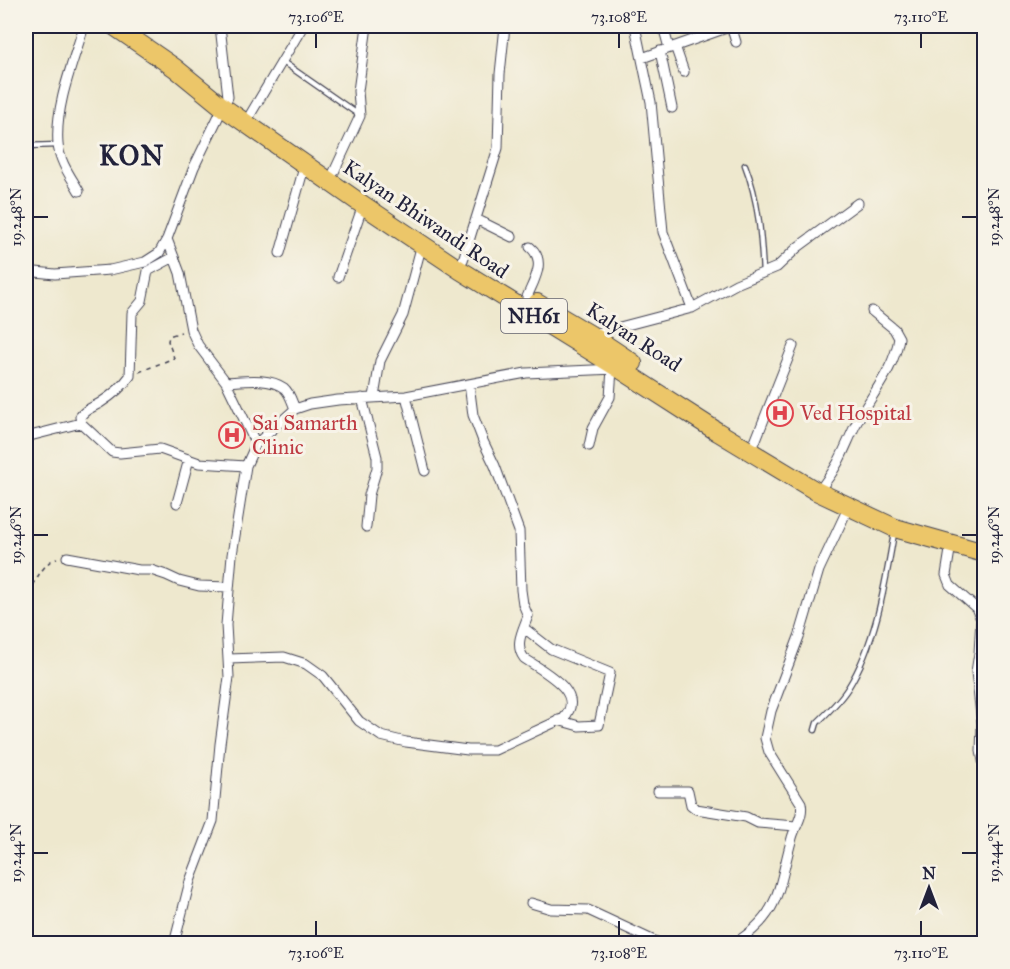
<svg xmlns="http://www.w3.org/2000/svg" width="1010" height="969" font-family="'IM FELL Great Primer',serif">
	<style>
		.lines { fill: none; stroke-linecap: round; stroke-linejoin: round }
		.lane-casing { stroke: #414051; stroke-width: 7 }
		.street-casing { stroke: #414051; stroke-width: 11 }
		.highway-casing { stroke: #414051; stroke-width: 20 }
		.path { stroke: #414051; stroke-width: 1.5; stroke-dasharray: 4.5 4.5; stroke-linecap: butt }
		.lane { stroke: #fff; stroke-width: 4.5 }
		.street { stroke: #fff; stroke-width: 9 }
		.highway { stroke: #ecc669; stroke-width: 18 }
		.ticks { fill: none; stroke: #22223b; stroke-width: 2 }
		.labels { text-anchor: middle; stroke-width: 6; stroke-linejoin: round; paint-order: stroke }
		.shield { fill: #f7f3e8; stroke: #62616f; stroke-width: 1.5 }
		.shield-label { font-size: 20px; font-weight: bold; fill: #22223b }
		.street-label { font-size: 21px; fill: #22223b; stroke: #f7f3e8 }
		.health-label { font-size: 21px; fill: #be3a42; stroke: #f7f3e8; text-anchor: start }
		.district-label { font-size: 27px; font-weight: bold; letter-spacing: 1.5px; fill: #22223b; stroke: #f7f3e8 }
		.neatline { fill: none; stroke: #22223b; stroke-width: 2 }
		.ticks-label { font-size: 15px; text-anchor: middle; fill: #22223b }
	</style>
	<rect width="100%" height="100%" fill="#f7f3e8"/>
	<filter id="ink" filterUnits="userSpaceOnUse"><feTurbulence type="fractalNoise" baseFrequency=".0167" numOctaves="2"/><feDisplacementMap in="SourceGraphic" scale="12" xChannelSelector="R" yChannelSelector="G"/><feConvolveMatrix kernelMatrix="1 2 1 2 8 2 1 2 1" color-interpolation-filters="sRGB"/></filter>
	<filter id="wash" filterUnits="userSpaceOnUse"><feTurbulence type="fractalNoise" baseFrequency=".008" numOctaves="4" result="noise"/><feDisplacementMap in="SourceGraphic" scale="24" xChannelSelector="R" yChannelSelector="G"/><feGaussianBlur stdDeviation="1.35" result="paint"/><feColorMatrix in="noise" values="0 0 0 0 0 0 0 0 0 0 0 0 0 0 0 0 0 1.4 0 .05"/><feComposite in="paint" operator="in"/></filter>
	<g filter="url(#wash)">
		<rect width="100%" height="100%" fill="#eee8ce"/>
	</g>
	<g filter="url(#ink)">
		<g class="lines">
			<defs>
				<path id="lane" d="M283,62L359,115
					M26,146L58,145
					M745,165C759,201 761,236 763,273
					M815,730L817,723C827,713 840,701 848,688C876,643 885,585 894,533"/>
				<path id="street" d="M635,26L651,102L663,232L692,308
					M663,26L669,48
					M731,26L736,42
					M675,46L684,72
					M660,51L672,108
					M642,58L732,26
					M250,115L303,26
					M334,172L360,116L358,91L367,26
					M79,191C71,177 59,161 58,144C55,105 73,63 84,26
					M476,219L512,237
					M167,239L180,273L191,330L198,345L226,382L256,444L246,466L232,555L226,625L229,677L220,744L213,821L190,881L174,944
					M280,253L305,164
					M174,257L148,271L142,301L132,313L130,376C123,386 111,396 100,403C92,408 85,409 80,417L81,423L112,452L120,453L160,449L199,463L246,466
					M463,260L498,148L500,74L505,26
					M26,271L55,274L110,270L145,262L159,253L167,239L194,167L228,97L220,26
					M338,277L363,205
					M527,297C534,280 547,261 530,247
					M593,334L692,308L736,284L777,267L798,247L858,203
					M226,382C244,381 269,377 284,388C290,393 292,402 295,409
					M406,396L425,471
					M374,397L380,361L403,315L422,244
					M362,398L377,457V468L369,495L366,527
					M26,437L81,423
					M755,442L793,346
					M256,444L295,409L310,404L338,400L406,396L526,373L615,369
					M589,446L593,428L610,397L612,369
					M824,484C840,463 844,449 855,426C869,397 894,371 899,338L894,329L872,311
					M177,503L189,459
					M951,544L946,575L950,585L976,608L981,619L979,653L976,672L982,724L981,751L984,766
					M67,557L139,570H151L166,575L179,581L199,586L229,587
					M524,628L551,649L610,673L599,725L579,726L558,720
					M229,659L284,657L306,664L323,676L359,721L381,736L406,742L468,750H495L564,718C587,692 542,671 524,658C514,645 523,630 528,616L523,604L521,590L519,531L495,466L483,441L473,415L469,384
					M658,791H688L691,805L696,809L746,817L758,823L796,826
					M531,903L551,909L588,910L661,944
					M733,944C782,915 778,886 792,838C795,826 804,816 801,803L769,752L765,738L771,711L800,634L819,570L849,506"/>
				<path id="highway" d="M114,26L175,68L224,108L363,205L460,270L620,369L718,432L816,491L895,528L984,553
					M537,303L591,335L633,363"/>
			</defs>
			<use href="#lane" class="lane-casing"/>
			<use href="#street" class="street-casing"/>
			<use href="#highway" class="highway-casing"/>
			<path class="path" d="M139,372L174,358L168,341L169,336L181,332
				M26,592C37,582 42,563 57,558"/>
			<use href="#lane" class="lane"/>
			<use href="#street" class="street"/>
			<use href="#highway" class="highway"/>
		</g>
	</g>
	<path class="ticks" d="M316,33V48M619,33V48M921,33V48M33,217H48M962,217H977M33,535H48M962,535H977M33,853H48M962,853H977M316,921V936M619,921V936M921,921V936"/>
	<defs>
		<symbol id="hospital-ring" viewBox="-11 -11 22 22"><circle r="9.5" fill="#f7f3e8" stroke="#e0444e" stroke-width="1.5"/><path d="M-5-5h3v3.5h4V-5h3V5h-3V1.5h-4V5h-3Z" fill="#e0444e"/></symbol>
	</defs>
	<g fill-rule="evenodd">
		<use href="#hospital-ring" x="765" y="398" width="30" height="30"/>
		<use href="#hospital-ring" x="217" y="420" width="30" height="30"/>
	</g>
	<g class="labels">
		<rect class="shield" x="501" y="299" width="66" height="34" rx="4.5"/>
		<g class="shield-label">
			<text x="534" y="323">NH61</text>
		</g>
		<g class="street-label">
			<text transform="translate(426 219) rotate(34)" y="7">Kalyan Bhiwandi Road</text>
			<text transform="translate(634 337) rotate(33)" y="7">Kalyan Road</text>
		</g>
		<g class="health-label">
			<text x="800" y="420">Ved Hospital</text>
			<text x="252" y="430">Sai Samarth<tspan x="252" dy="24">Clinic</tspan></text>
		</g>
		<g class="district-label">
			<text x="132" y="165">KON</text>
		</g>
	</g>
	<rect width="1010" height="969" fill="none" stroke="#f7f3e8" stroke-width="66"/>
	<g transform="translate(929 888)" stroke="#f7f3e8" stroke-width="4.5" paint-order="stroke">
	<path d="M0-4.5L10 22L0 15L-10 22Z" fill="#22223b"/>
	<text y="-9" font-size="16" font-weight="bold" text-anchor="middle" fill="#22223b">N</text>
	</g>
	<rect x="33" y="33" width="944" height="903" class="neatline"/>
	<g class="ticks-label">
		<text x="316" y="22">73.106°E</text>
		<text x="619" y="22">73.108°E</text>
		<text x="921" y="22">73.110°E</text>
		<text transform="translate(16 217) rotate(-90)" y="5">19.248°N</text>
		<text transform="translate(994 217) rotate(-90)" y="5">19.248°N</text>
		<text transform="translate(16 535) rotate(-90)" y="5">19.246°N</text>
		<text transform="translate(994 535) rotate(-90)" y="5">19.246°N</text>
		<text transform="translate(16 853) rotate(-90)" y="5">19.244°N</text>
		<text transform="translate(994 853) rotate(-90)" y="5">19.244°N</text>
		<text x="316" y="958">73.106°E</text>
		<text x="619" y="958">73.108°E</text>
		<text x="921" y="958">73.110°E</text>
	</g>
</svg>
